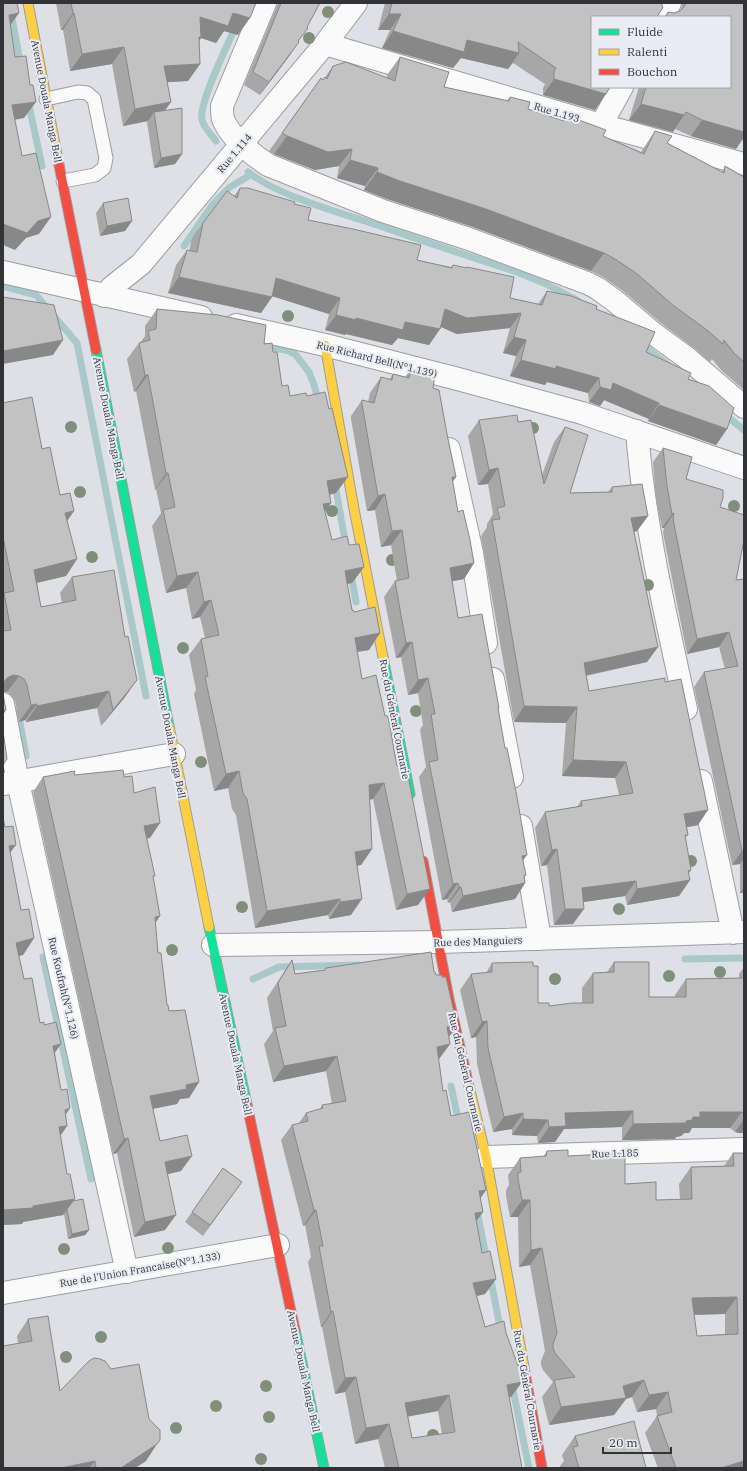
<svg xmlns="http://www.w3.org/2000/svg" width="747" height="1471" font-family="'IBM Plex Serif',serif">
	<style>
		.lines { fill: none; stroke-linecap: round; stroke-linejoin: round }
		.stream { stroke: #a9c8ca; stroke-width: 7 }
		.lane-casing { stroke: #9c9da1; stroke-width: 15 }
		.street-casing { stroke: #9c9da1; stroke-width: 24 }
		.fast-casing { stroke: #9c9da1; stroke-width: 11 }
		.slow-casing { stroke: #9c9da1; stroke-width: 11 }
		.jam-casing { stroke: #9c9da1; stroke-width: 11 }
		.lane { stroke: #fafafb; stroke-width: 13 }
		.street { stroke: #fafafb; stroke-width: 22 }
		.fast { stroke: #16e098; stroke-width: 9 }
		.slow { stroke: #ffcf43; stroke-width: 9 }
		.jam { stroke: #f24e42; stroke-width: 9 }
		.tree { fill: #7f8f7a }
		.wall { fill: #a8a7a8; fill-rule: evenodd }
		.shaded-wall { fill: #888 }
		.building { fill: #c3c2c3; stroke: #888; fill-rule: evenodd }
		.labels { text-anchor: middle; stroke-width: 4; stroke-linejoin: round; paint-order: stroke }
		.street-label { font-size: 10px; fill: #323337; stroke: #e9ecf5 }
	</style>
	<rect width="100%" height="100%" fill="#dfe0e5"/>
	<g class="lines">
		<path class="stream" d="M9,3L21,66
			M28,101L42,166
			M216,141C211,134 204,128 202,120C198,104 228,44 236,26
			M248,172C277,195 332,210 368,222C418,239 467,256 517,272L546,284L577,300
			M184,246L213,204L230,187L247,177
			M3,286L36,295L77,343L146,696
			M640,343L668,365
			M264,345L289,351L295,354L309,372L314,385L319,403
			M724,414L744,430
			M335,484L346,546
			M351,574L356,602
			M18,712L26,756
			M43,957L91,1179
			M685,959L744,958
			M253,979L279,967L358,965
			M451,1086L459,1123
			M477,1211L487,1261
			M490,1276L501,1332
			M512,1385L529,1468"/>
		<defs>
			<path id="lane" d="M46,99L78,92L87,93L94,99L106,158L104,168L95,175L63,181"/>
			<path id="street" d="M265,3L222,106C222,110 222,115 223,119C230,137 253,155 268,165L383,211L469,239L587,283L597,288L615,301L654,334L687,358L744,407
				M662,17L670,3
				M325,44L601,125L744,164
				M601,125L622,87
				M3,272L201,317
				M104,296L112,287L141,264L325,44L356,3
				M236,325L325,345L458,379L582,413L744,468
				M637,431C644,524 666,617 686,709
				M449,449L472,553L486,643
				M493,679L512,777
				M3,704L18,782L127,1272
				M701,781L733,933
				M4,784L174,754
				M521,826L540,939
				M213,945L439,942L744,932
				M486,1157L744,1149
				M3,1293L278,1245"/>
			<path id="fast" d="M96,350L169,726
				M383,657L410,794
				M209,927L247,1105
				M295,1330L324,1468"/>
			<path id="slow" d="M28,3L59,165
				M325,345L354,509L383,657
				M169,726L209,927
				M468,1082L486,1157L524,1367"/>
			<path id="jam" d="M59,165L96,350
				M423,861L449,999L468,1082
				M247,1105L295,1330
				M524,1367L542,1468"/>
		</defs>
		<use href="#lane" class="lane-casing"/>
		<use href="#street" class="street-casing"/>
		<use href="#fast" class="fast-casing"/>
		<use href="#slow" class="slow-casing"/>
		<use href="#jam" class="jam-casing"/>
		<use href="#lane" class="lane"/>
		<use href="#street" class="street"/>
		<use href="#fast" class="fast"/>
		<use href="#slow" class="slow"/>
		<use href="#jam" class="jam"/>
	</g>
	<g class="tree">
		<circle cx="328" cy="12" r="6"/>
		<circle cx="309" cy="38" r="6"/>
		<circle cx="288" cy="316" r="6"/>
		<circle cx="71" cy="427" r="6"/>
		<circle cx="533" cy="428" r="6"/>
		<circle cx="80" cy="492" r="6"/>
		<circle cx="734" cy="506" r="6"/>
		<circle cx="332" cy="511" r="6"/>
		<circle cx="92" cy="557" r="6"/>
		<circle cx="392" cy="560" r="6"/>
		<circle cx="648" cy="585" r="6"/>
		<circle cx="183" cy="648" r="6"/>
		<circle cx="416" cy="711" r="6"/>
		<circle cx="201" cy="762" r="6"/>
		<circle cx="691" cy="861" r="6"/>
		<circle cx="242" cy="907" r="6"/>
		<circle cx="619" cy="909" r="6"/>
		<circle cx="172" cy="950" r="6"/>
		<circle cx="720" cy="972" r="6"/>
		<circle cx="669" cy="976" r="6"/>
		<circle cx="555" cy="979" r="6"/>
		<circle cx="168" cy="1248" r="6"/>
		<circle cx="64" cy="1249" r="6"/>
		<circle cx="101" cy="1337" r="6"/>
		<circle cx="66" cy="1357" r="6"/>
		<circle cx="266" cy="1386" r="6"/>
		<circle cx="216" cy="1406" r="6"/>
		<circle cx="269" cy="1417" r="6"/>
		<circle cx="176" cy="1428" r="6"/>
		<circle cx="433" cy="1435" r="6"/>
		<circle cx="261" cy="1459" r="6"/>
	</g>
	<path class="wall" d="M56,3H256L238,35L224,31L216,43L201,38L199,41L200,64L188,81L167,82L165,111L182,154L175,164L154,168L147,122L148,121L123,126L112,64L70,71L63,30H61Z
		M278,3H320L290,55L260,95L244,85Z
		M385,3H661L592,17L595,110L543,95V88L545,84L513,63L508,69L461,58L453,68L382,48L390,30H378Z
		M682,3H744V142L742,140L736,149L691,136L675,129L673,132L629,120L639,87H730V17H664L668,12L674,13L680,11L681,9Z
		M400,57L444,87L507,101L510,97L528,109L603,136L641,152L655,131L667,143L722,172L725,166L744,177V390L722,371L712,359L710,362L694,348L662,324L623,291L603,277L591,271L473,227L387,199L364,190L365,186L337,178L339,166L315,170L274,154L269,151L321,78L323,80L333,66L387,78V75Z
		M240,188L294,204L308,220L417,260L451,267L453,265L466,268L467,267L510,298L538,304L547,291L596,309L646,352L688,379L727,429L716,445L648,421L649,419L604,400L600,406L589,402L588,393L547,382L545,385L510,376L516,356L503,353L510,328L457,334L441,327L440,329L429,345L398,338L392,345L346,334L345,335L325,330L329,314L272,296V297L261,313L168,293L176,265L187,250L189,251L192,238L203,223L234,196Z
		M103,203L132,221L125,231L100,236L96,213Z
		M157,309L264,344L273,352L282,386L290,396L336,493L330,495L331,503L324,512L332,540L349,545L364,567L352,583L347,584L352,610L380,633L369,650L357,652L362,679L418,905L396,910L373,799L370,800L372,849L361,865L357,866L351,915L329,919L328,915L255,928L236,815L232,809L228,788L214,791L194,694L196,690L189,655L201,639L205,638L200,617L192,619L186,588L166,593L152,526L161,513L156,489L155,490L136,391L134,392L127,359L139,343H140L145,336V326Z
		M411,369L433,388L447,434L456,477L452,482L458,512L474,563L464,579L452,581L458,618L498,709L523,860L525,883L515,899L452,912L450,902L448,903L447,899L442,900L419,777L426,767L420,730L423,725L418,693L408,695L401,657L396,658L384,597L395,581H397L391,545L381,547L375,510L367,511L351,419V416L362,400L368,402L370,393L381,377L389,380L393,374L405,377Z
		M3,403L42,449L60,495L74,511L67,521L77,559L66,576L37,583L41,607L62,603L60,593L72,577L125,697L101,726L97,708L26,722L25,720L19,722L15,701L12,696L7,692H3Z
		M479,420L518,422L542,475L554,442L565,427L570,493L608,492L612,487L648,516L637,531L634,532L658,647L647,662L586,676L589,691L698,825L687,827L688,835L685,838L691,870L688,874L690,880L679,896L627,905L625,896L583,902L573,924L554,925L547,865L541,866L535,828L545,812L577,807L581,801L619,795L615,778L562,776L566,723L514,722L481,536L487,527V524L493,514L488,484L478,485L468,436Z
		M663,448L686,479L720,507L736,580L744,579V893H740V864L732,865L694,687L704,672L725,669L719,647L687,654L663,533L664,528H662L656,500L653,462Z
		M74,775L134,793L150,838H147L153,878L155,924L158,953L167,1005L199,1082L189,1098L180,1099L177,1104L153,1109L160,1141L181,1171L168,1174L165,1230L134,1237L117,1153L113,1154L33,792L43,777Z
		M3,818L21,910L34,938L23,955L19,956L24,979L40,1023L44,1025L55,1053L67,1126L60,1136L67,1174L73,1201L89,1230L85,1235L68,1239L64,1214L63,1215L23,1222L22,1224L3,1225Z
		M292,960L295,974L324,970L326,968L434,972L436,975L457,1025L449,1037L450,1044L438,1060L443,1091L451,1116L486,1190L480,1199L483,1212L476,1221L482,1253L496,1279L485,1294L477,1296L485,1327L506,1333L522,1382L511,1397L509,1398L522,1468H385L378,1439L355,1444L345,1392L335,1394L322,1327H321L308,1262L311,1257L305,1225L303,1226L281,1140L292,1125L299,1123L306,1113L320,1109L322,1105L332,1104L326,1071L273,1082L264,1044L273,1031L267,998L282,975ZM438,1411L442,1434L412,1438L408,1416Z
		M614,962L649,997H675V995L686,979L739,978V974L744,967V1133H739L735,1132L730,1128H692L689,1133H684L681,1136L676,1137L675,1139L622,1140V1127L564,1129L555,1142L538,1143L537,1136L512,1135V1129L493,1132L477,1064L476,1037L471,1038L460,990L471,974L486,973L492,963L533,966L538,1003L549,1006L582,1003V988L593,973L607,972Z
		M547,1151L568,1156L625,1184L656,1200H680L679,1184L691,1167L724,1166L733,1153H744V1468H658L645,1433L657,1416L656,1409L637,1412L632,1397L626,1399L614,1415L549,1425L542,1397L553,1382L543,1370L541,1365V1361L545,1351L530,1265L519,1267L518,1217H510L506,1196V1190L509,1185L508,1175L520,1158L543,1157ZM725,1314V1334L697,1336L694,1315Z
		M223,1168L242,1182L203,1236L185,1222Z
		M28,1319L60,1391L146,1461L135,1468H3L18,1343L17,1336Z
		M575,1436L646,1468H560V1466L564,1461L562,1455Z"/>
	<path class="shaded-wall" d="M19,13L7,30L9,15Z
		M73,13H74L63,30H61Z
		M233,13L250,18L238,35L224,31L216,43L201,38L190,54L200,17Z
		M389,14H401L390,30H378Z
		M393,31L467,40L519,53L508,69L461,58L453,68L382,48Z
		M299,42L290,55L260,95L269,82Z
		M124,47L112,64L70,71L82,54Z
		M200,64L188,81L153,83L164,66Z
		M554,79L606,94L595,110L543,95Z
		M36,102L24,118L3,122L12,105Z
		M171,102L159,119L154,112L148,121L123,126L135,109Z
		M641,104L684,115L673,132L629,120Z
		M702,120L744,132V137L736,149L691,136Z
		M287,136L352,149L339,166L315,170L274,154Z
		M182,154L175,164L154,168L161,158Z
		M350,160L378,168L365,186L337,178Z
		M377,172L486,209L604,253L591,271L473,227L387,199L364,190Z
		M51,217L39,234L26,238L15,250L3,245V224L38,221Z
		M132,221L125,231L100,236L107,226Z
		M179,277L272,297L261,313L168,293Z
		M276,278L340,298L329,314L265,294Z
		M445,309L521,313L510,328L457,334L434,324Z
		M336,315L356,318L405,322L440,329L429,345L398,338L392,345L346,334L345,335L325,330Z
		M514,337L526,340L516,356L503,353Z
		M63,340L53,355L3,364V351Z
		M521,360L556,366L599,378L588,393L547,382L545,385L510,376Z
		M145,375H148L136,391L134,392Z
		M613,383L659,403L649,419L604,400L600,406L589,402L600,387Z
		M659,405L727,429L716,445L648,421Z
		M498,468L488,484L478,485L489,470Z
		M166,473H168L156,489L155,490Z
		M348,477L336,493L315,498L327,481Z
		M452,477H456L445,492Z
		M385,494L375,510L367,511L378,496Z
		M331,503L320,519L323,504Z
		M74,511L62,528L65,513Z
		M674,513L664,528H662L672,514Z
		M648,516L637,531L621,534L631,518Z
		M402,530L391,545L381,547L392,531Z
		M77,559L66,576L23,586L34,570Z
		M474,563L464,579L439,584L450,568Z
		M364,567L352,583L333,587L345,571Z
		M198,572L186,588L166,593L177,576Z
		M211,600L200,617L192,619L204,602Z
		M729,632L719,647L687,654L697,639Z
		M380,633L369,650L343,654L355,638Z
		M412,642L401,657L396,658L406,643Z
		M658,647L647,662L573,678L584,663Z
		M13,675L19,676L7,692H3V683L7,678Z
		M428,678L418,693L408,695L418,680Z
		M137,680L125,697L101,726L113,710Z
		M109,691L97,708L26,722L37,706Z
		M37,704L25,720L19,722L31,705Z
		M524,706L577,707L566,723L514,722Z
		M6,710L3,715V711Z
		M573,760L626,762L615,778L562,776Z
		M239,771L228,788L214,791L226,774Z
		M384,783L373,799L358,801L369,785Z
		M708,810L698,825L673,830L684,814Z
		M160,823L150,838L133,841L144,826Z
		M16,845L4,861L9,846Z
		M372,849L361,865L343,868L355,852Z
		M557,849L547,865L541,866L552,850Z
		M742,851H744V859L740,864L732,865Z
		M527,855L516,870L522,856Z
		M691,870L683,881L690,880L679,896L627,905L637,889L688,871Z
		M526,875L519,885L525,883L515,899L452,912L463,896Z
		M636,881L625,896L571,904L582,888Z
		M458,883L447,899L442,900L453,884Z
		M459,887H461L450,902L448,903Z
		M744,887V893H740Z
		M430,889L418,905L396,910L407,894Z
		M340,899L328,915L255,928L267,911Z
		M362,899L351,915L329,919L340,902Z
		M565,909H584L573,924L554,925Z
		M160,916L150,931L155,917Z
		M34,938L23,955L4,959L16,943Z
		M487,1021L476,1037L471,1038L482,1022Z
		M457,1025L446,1041L447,1027Z
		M61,1044L49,1061L53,1046Z
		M450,1044L439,1059L426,1062L437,1047Z
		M337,1056L326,1071L273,1082L284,1066Z
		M199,1082L189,1098L180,1099L177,1104L140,1111L150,1096L186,1085Z
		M70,1108L59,1125L65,1110Z
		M633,1111L622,1127L564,1129L555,1142L538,1143L549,1127L565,1113Z
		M700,1112H742L730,1128H692L689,1133H684L681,1136L676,1137L675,1139L622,1140L633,1124L686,1121Z
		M523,1113L512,1129L493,1132L504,1117Z
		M523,1119L548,1120L537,1136L512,1135Z
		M744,1119V1133H739L735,1132Z
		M67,1126L56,1142L59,1127Z
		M128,1138L117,1153L113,1154L124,1139Z
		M192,1156L181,1171L155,1177L165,1162Z
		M486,1190L475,1206L479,1191Z
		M75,1199L63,1215L23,1222L22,1224L3,1225V1210L33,1206Z
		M522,1200H530L518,1217H510Z
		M314,1210H316L305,1225L303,1226Z
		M483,1212L472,1227L475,1213Z
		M176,1215L165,1230L134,1237L145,1222Z
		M89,1230L85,1235L68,1239L72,1234Z
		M542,1248L530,1265L519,1267L531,1250Z
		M496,1279L485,1294L463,1299L473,1283Z
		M737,1297L725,1314L679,1315L692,1298Z
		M333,1311L322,1327H321L331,1312Z
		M356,1377L345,1392L335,1394L345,1378Z
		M644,1380L632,1397L626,1399L614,1415L549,1425L561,1407Z
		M522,1382L511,1397L496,1400L507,1385Z
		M668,1392L656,1409L637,1412L649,1395Z
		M449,1395L438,1411L395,1419L405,1403Z
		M389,1424L378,1439L355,1444L366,1428Z
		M157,1444L146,1461L135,1468H121Z
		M95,1461L89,1468H61Z
		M744,1461V1467L743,1468H721Z"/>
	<path class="building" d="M3,3H17L19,13L9,15L15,57L26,56L30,85H33L36,102L12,105L22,156L36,153L51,217L38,221L27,233L3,224Z
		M71,3H256L250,18L233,13L228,26L200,17L201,37H199L200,64L164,66L171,102L135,109L124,47L82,54L74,13H73Z
		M281,3H320L307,27L308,28L298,41L299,42L269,82L253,72Z
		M392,3H661L663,7L657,17H592V87H610L606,94L554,79V72L556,68L518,42L519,53L467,40L464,52L393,31L401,14H389Z
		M686,3H744V132L702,120L686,112L684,115L641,104L646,87H730V17H666L668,12L674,13L680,11L684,7Z
		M400,57L449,72L444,87L509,101L510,97L530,102L528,109L564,121L568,116L606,130L603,136L644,154L655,131L672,136L667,143L724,173L725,166L744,177V362L734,353L724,340L723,344L707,330L674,306L636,273L615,259L604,253L486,209L400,181L377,172L378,168L350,160L352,149L328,152L287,136L282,133L321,78L323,80L325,77L327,79L333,66L346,62L395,81Z
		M182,108V154L161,158L154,112Z
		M240,188H248L295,202L294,204L311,208L308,220L353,229L421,245L417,260L452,268L453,265L467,268V267L514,277L510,298L542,305L547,291L571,296L597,306L596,309L655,332L646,352L691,373L688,379L709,386L734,408L727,429L659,405V403L613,383L611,390L600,387L599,378L556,366V369L521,360L526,340L514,337L521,313L467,318L445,309L440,329L405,322L403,330L356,318V320L336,315L340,298L276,278L272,297L179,277L187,250L197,252L203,223L227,191L237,198Z
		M128,198L132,221L107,226L103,203Z
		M3,297L54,305L63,340L3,351Z
		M157,309L218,315L266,325L264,344L272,343L273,352H277L282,386L288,385L290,396L306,393L307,396L325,392L329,409L332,408L348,477L327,481L331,503L323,504L332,540L347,536L349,545L359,544L364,567L345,571L352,610H353L354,612L375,607L380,633L355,638L362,679L376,675L385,716H388L397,766L406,765L430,889L407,894L384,783L369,785L372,849L355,852L362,899L340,902V899L267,911L247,799L243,793L239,771L226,774L205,677L208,676L201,639L219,635L211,600L204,602L198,572L177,576L163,510L175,507L168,473H166L148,375H145L139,343L150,340L148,331L156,329Z
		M411,369L435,375L433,388L439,390L447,434L456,477H452L458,512L463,510L470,540L474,563L450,568L458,618L482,614L499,708H498L505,748H507L517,797L527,855L522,856L526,875H524L525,883L463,896L461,887H459L458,883L453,884L429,762L438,760L431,714H435L428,678L418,680L412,642L406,643L395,581L409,578L402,530L392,531L385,494L378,496L362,404V400L374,403L381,377L392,380L393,374L409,378Z
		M32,397L42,449L50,447L60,495L70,493L74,511L65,513L77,559L34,570L41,607L76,600L72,577L114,570L125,637L128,636L137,680L113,710L109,691L37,706V704L31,705L27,685L24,679L19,676L13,675L7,678L3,683V631L11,630L4,593L14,591L3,537V403Z
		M517,415L518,422L531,420L544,484L565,427L588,435L570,493L612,492V487L642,484L648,516L631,518L658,647L584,663L589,691L665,678V682L681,679L708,810L684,814L688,835H685L691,870L688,871L690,880L637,889L636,881L582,888L584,909H565L557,849L552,850L545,812L582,806L581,801L633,793L626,762L573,760L577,707L524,706L492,520L500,519L497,508L505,506L498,468L489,470L479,420Z
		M663,448L692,457L686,479L723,490V498L720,507L744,515V540L736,580L744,579V851H742L704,672L738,666L729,632L697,639L673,519L674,513L672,514L667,486Z
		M3,694L6,710L3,711Z
		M3,731L7,759L3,765Z
		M123,770L124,777L132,776L134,793L155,787L160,823L144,826L155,876H153L160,916L155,917L158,953H161L167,1005H168L169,1011L185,1010L199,1082L186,1085L187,1089L150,1096L160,1141L187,1135L192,1156L165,1162L176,1215L145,1222L128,1138L124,1139L43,777L75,771L74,775Z
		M3,818L5,827L13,826L16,845L9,846L21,910L29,909L34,938L16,943L24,979L32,978L40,1023L44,1022V1025L56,1022L61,1044L53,1046L61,1090L67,1089L70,1108L65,1110L67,1126L59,1127L67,1174H70L75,1199L33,1206V1208L3,1210Z
		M431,952L434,972H435L436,975H442V977H446L457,1025L447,1027L450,1044L437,1047L443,1091L446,1090L451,1116L469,1112L486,1190L479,1191L483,1212L475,1213L482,1253L490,1251L496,1279L473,1283L485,1327L504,1321L506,1333L520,1371L522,1382L507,1385L522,1468H399L389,1424L366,1428L356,1377L345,1378L333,1311L331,1312L319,1246H323L316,1210H314L292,1125L308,1121L306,1113L323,1108L322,1105L346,1101L337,1056L284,1066L275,1028L286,1026L278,983L292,960L295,974L325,970L326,968ZM449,1395L455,1432L412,1438L405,1403Z
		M533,962V966H538V1003H549V1006L572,1003H593V973L614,972V962H649V997H686V979L744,978V1114L742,1112H700V1117H693L692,1120L686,1121V1123L633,1124V1111L565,1113L566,1126L549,1127L548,1120L523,1119V1113L504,1117L488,1048L487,1021L482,1022L471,974L492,972V963Z
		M568,1150V1156L625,1153V1184L656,1182V1200L692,1199L691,1167L734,1166L733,1153H744V1461L721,1468H676L657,1416L672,1412L668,1392L649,1395L644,1380L623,1386L626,1398L561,1407L554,1380L575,1377L555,1353L553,1348V1344L557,1333L542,1248L531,1250L530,1200H522L518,1179V1173L521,1172L520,1158L546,1156L547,1151ZM737,1297L738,1334L697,1336L692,1298Z
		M223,1168L242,1182L210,1225L192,1212Z
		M83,1199L89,1230L72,1234L67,1209L73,1201Z
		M48,1316L60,1391L89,1361L94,1358L100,1359L105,1361L111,1369L139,1364L149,1419L160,1430V1440L157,1444L121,1468H96L95,1461L61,1468H3V1346L32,1341L28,1319Z
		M634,1421L646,1468H579L573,1447L578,1446L575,1436Z"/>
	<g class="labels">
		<g class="street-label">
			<text transform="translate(47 101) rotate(79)" y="4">Avenue Douala Manga Bell</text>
			<text transform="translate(557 112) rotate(16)" y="4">Rue 1.193</text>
			<text transform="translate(234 153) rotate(-50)" y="4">Rue 1.114</text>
			<text transform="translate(377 359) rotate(14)" y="4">Rue Richard Bell(N°1.139)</text>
			<text transform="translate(109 418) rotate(79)" y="4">Avenue Douala Manga Bell</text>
			<text transform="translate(395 719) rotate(79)" y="4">Rue du Général Cournarie</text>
			<text transform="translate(171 737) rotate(79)" y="4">Avenue Douala Manga Bell</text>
			<text transform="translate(478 941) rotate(-2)" y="4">Rue des Manguiers</text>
			<text transform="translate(64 988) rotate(77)" y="4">Rue Koufrah(N°1.126)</text>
			<text transform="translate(236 1054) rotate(78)" y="4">Avenue Douala Manga Bell</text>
			<text transform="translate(466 1072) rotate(77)" y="4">Rue du Général Cournarie</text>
			<text transform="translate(615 1153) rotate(-2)" y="4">Rue 1.185</text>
			<text transform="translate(140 1269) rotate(-10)" y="4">Rue de l'Union Francaise(N°1.133)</text>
			<text transform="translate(304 1371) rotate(78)" y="4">Avenue Douala Manga Bell</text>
			<text transform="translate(528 1390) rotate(80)" y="4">Rue du Général Cournarie</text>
		</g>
	</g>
	<rect width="747" height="1471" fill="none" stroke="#323337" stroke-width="8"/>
	<rect x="591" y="16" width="140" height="72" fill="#e9ecf5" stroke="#a0a2a9"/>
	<rect x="599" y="29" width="20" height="6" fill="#16e098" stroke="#a0a2a9"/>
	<text x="627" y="36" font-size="12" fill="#323337">Fluide</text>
	<rect x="599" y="49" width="20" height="6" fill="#ffcf43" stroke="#a0a2a9"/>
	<text x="627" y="56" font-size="12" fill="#323337">Ralenti</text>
	<rect x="599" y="69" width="20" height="6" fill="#f24e42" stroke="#a0a2a9"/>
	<text x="627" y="76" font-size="12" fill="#323337">Bouchon</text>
	<path d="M603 1447v6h68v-6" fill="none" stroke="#323337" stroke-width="2"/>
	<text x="609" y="1447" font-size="12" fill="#323337" stroke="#e9ecf5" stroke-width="3" paint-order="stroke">20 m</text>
</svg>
